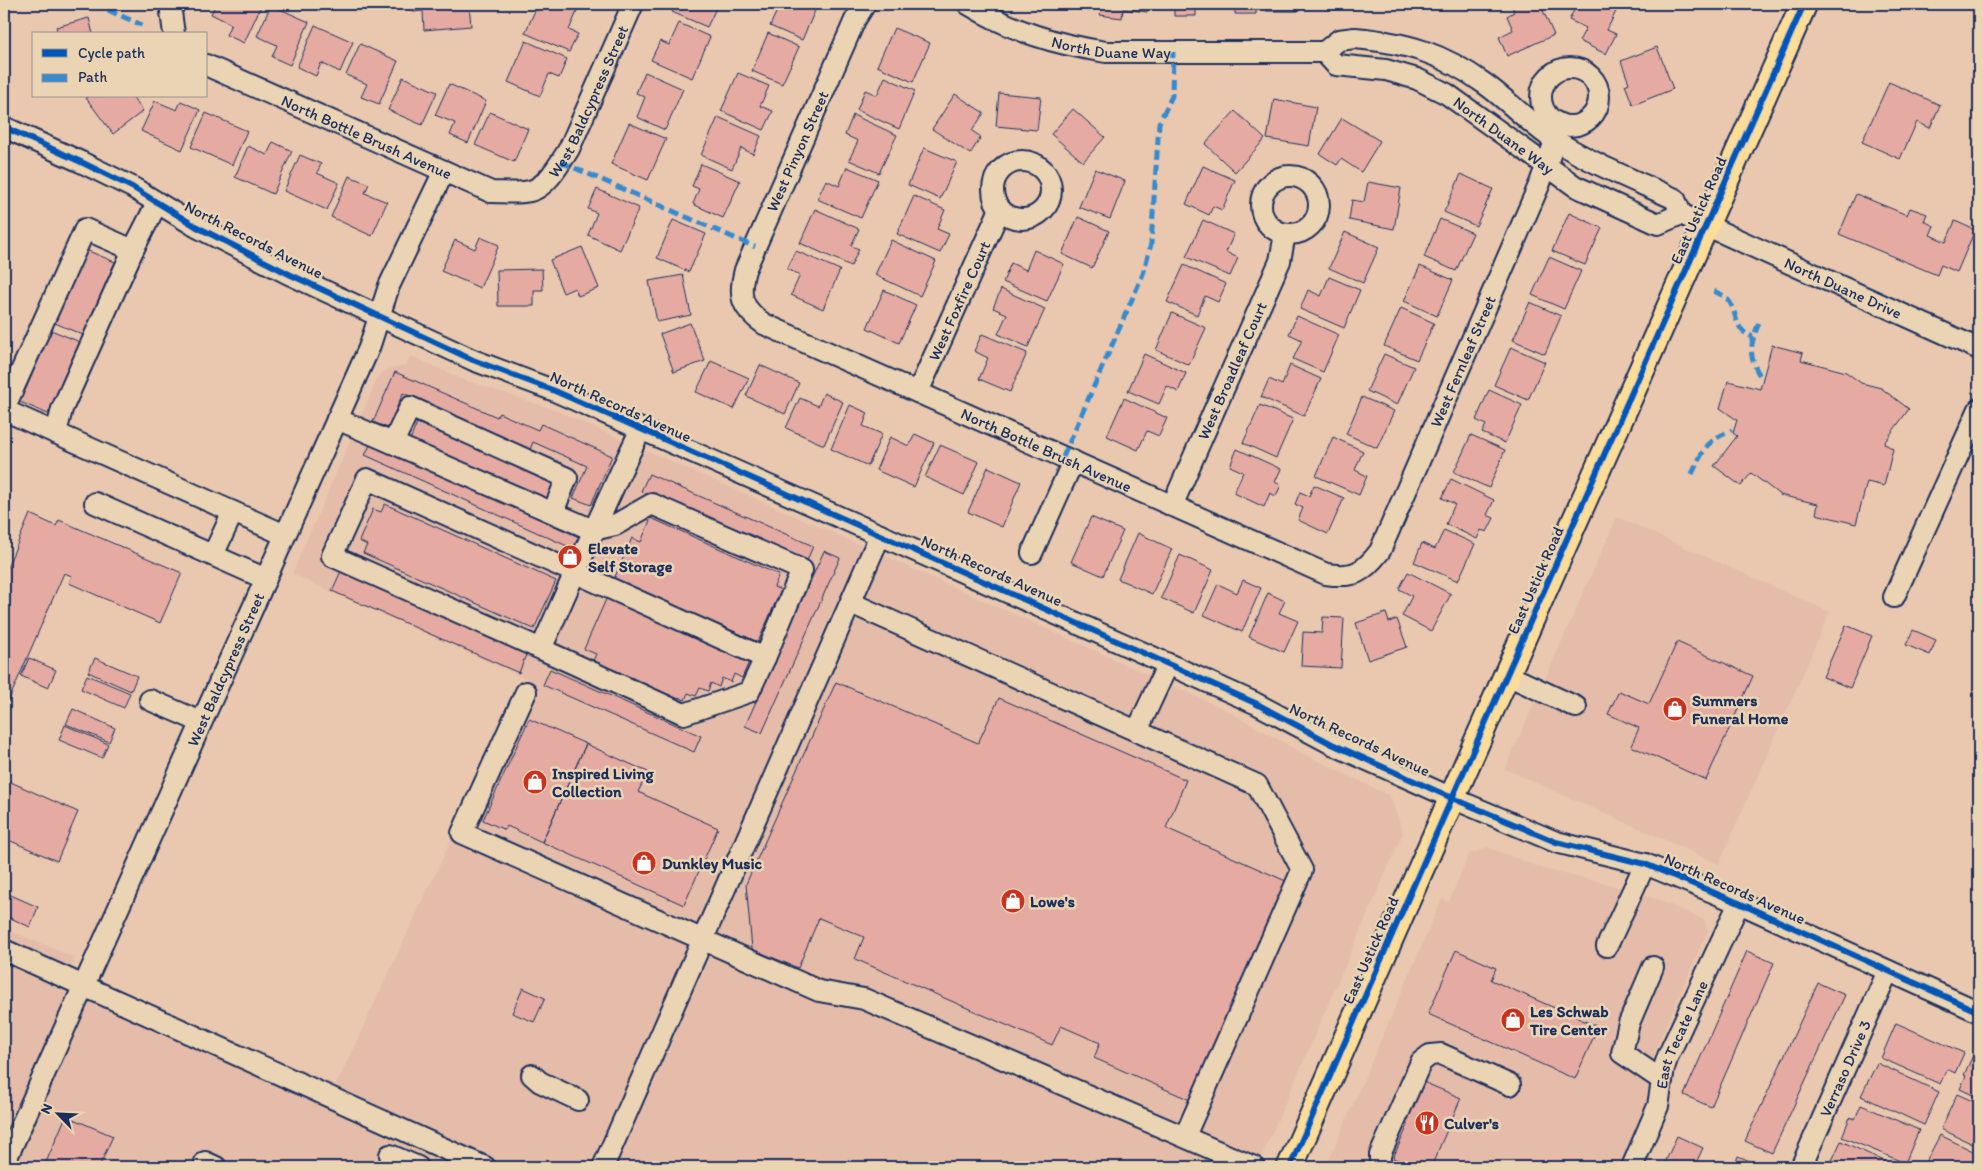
<svg xmlns="http://www.w3.org/2000/svg" width="1983" height="1171" font-family="Itim,sans-serif">
	<style>
		.built { fill: #e4bca9 }
		.building { fill: #e5aba3; stroke: #1b2f5e }
		.lines { fill: none; stroke-linecap: round; stroke-linejoin: round }
		.minor-casing { stroke: #1b2f5e; stroke-width: 24 }
		.major-casing { stroke: #1b2f5e; stroke-width: 29 }
		.minor { stroke: #ebd4b4; stroke-width: 20 }
		.major { stroke: #ffdd96; stroke-width: 25 }
		.quiet { stroke: #368acf; stroke-width: 5; stroke-dasharray: 10 5; stroke-linecap: butt }
		.cycleway-casing { stroke: #ebd4b4; stroke-width: 9 }
		.cycleway { stroke: #0057b8; stroke-width: 6 }
		.labels { text-anchor: middle; stroke-width: 5; stroke-linejoin: round; paint-order: stroke }
		.street-label { font-size: 16px; fill: #1b2f5e; stroke: #ebd4b4 }
		.poi-label { font-size: 16px; font-weight: bold; fill: #1b2f5e; stroke: #ebd4b4; text-anchor: start }
	</style>
	<rect width="100%" height="100%" fill="#e9c8af"/>
	<filter id="ink" filterUnits="userSpaceOnUse"><feTurbulence type="fractalNoise" baseFrequency=".02" numOctaves="2"/><feDisplacementMap in="SourceGraphic" scale="10" xChannelSelector="R" yChannelSelector="G"/><feConvolveMatrix kernelMatrix="1 2 1 2 8 2 1 2 1" color-interpolation-filters="sRGB"/></filter>
	<g filter="url(#ink)">
		<path class="built" d="M411,356L462,379L555,410L849,540L1226,710L1302,753L1390,796L1403,833L1257,1167H4V928L75,958L71,968L336,1085L527,679L292,574L379,375L391,368L406,365Z
			M1617,517L1830,612L1719,864L1505,769Z
			M1487,847L1547,870L1605,883L1659,900L1704,920L1708,930L1655,1051L1645,1109L1620,1167H1326L1442,899L1449,902L1469,854L1480,851Z"/>
		<path class="building" d="M4,4H12L4,14Z
			M216,4H262L244,43L226,35L231,24L211,14Z
			M374,4H394L391,11Z
			M414,4H469L471,26L424,30L423,11L414,12Z
			M538,4H571L579,7L569,30L578,34L569,52L525,33Z
			M676,4H718L707,27L672,12Z
			M780,4H818L802,40L770,26Z
			M1051,4H1091L1090,11L1051,6Z
			M1102,4H1148L1147,12L1123,9L1122,18L1100,15Z
			M1174,4H1196V16H1174Z
			M1210,4H1256V14H1235V8H1210Z
			M1266,4H1298V11H1266Z
			M1511,4H1540L1554,35L1507,56L1499,37L1513,30L1507,16L1514,12Z
			M1577,4L1619,5L1607,30L1616,34L1606,54L1579,41L1586,28L1569,20Z
			M271,5L309,22L290,65L272,57L277,45L257,36Z
			M89,18L93,34H58L56,27Z
			M679,23L710,37L692,78L651,60L660,41L669,45Z
			M315,25L353,42L340,72L321,63L316,76L297,67Z
			M894,28L930,43L913,82L877,66Z
			M768,33L799,47L782,84L752,71Z
			M526,41L567,59L559,78L549,74L540,96L508,82Z
			M360,44L398,61L379,104L361,97L367,84L346,75Z
			M1657,47L1673,89L1633,105L1625,85L1629,83L1621,61Z
			M645,72L683,89L665,130L637,117L645,97L636,93Z
			M738,73L769,86L760,106L773,111L764,130L721,111Z
			M403,77L437,92L422,125L388,110Z
			M885,77L915,91L899,129L857,110L865,90L877,95Z
			M1889,82L1940,105L1930,128L1917,122L1900,159L1862,142Z
			M449,84L486,101L468,143L450,135L455,123L435,115Z
			M999,93L1041,97L1037,130L996,126Z
			M955,94L984,113L972,131L981,137L970,154L932,129Z
			M88,96H132L143,111L113,134L86,98Z
			M1274,99L1316,107L1309,146L1267,139Z
			M155,101L177,110L181,101L200,110L182,150L141,131Z
			M1073,109L1105,137L1083,162L1051,134Z
			M1235,111L1265,139L1235,172L1205,144Z
			M490,112L528,129L514,162L475,145Z
			M206,113L247,131L232,165L191,147Z
			M853,115L897,135L879,173L849,160L858,141L845,135Z
			M718,117L761,136L753,154L741,148L732,169L701,155Z
			M1342,118L1380,141L1361,172L1341,159L1337,165L1320,154Z
			M629,123L666,139L648,180L611,164Z
			M273,142L292,151L273,194L235,177L248,146L267,155Z
			M924,148L957,162L940,199L908,185Z
			M300,155L321,164L317,173L339,183L327,210L284,191Z
			M701,164L740,181L723,218L693,204L699,189L692,186Z
			M1203,166L1235,180L1222,210L1213,206L1209,215L1186,204Z
			M847,167L878,180L861,218L817,199L826,180L839,186Z
			M1095,169L1125,181L1110,219L1079,207Z
			M1461,174L1493,189L1476,226L1444,212Z
			M349,176L369,184L365,193L387,202L372,236L331,217Z
			M1368,182L1401,188L1394,229L1349,220L1352,200L1364,202Z
			M597,189L639,208L620,250L588,235L597,213L588,209Z
			M1856,194L1907,215L1910,208L1927,214L1924,221L1934,226L1930,235L1946,242L1955,221L1975,230L1957,272L1941,265L1937,275L1839,234Z
			M914,196L945,210L937,229L949,234L940,253L897,234Z
			M815,209L859,229L851,246L859,249L851,266L800,243Z
			M1569,213L1602,228L1585,265L1552,251Z
			M1078,217L1109,231L1092,268L1062,254Z
			M1440,219L1473,233L1456,271L1424,257Z
			M673,220L706,234L689,272L657,258Z
			M1203,220L1234,234L1226,252L1238,258L1230,276L1186,257Z
			M1345,232L1379,247L1363,283L1329,268Z
			M480,237L499,245L480,288L441,271L455,240L475,249Z
			M891,240L936,261L920,296L875,275Z
			M582,247L599,288L578,296L575,288L563,293L550,260Z
			M86,250L115,262L83,335L55,323Z
			M1034,250L1064,264L1047,301L1003,282L1011,263L1026,270Z
			M796,251L840,270L823,309L791,295L800,275L787,269Z
			M1549,257L1581,271L1564,309L1532,295Z
			M1184,265L1226,284L1218,302L1205,296L1197,315L1167,302Z
			M1420,266L1453,280L1437,316L1404,301Z
			M542,269L543,290H534V306H498L497,270Z
			M683,275L691,315L657,322L649,281Z
			M1329,277L1360,290L1344,328L1300,309L1308,290L1321,296Z
			M1001,289L1045,309L1028,347L998,334L1007,314L993,308Z
			M884,290L916,305L899,343L867,328Z
			M1530,302L1561,316L1545,354L1513,340Z
			M1401,308L1434,323L1417,360L1384,346Z
			M1172,313L1206,328L1189,365L1156,350Z
			M1297,316L1339,335L1323,372L1293,359L1302,340L1289,334Z
			M690,323L705,361L674,372L660,334Z
			M51,330L80,342L48,414L20,402Z
			M982,334L1027,353L1010,392L979,379L988,358L974,351Z
			M1772,345L1803,353L1801,360L1846,372L1861,383L1881,388L1909,409L1884,443L1893,449L1884,486L1867,482L1856,524L1816,514L1818,504L1780,495L1751,473L1741,486L1714,466L1737,436L1733,433L1737,420L1720,408L1728,381L1760,389Z
			M1511,347L1545,362L1528,400L1494,385Z
			M1144,354L1186,373L1178,392L1167,386L1159,404L1128,391Z
			M1384,354L1414,367L1397,405L1367,391Z
			M711,361L749,378L734,409L696,392Z
			M760,365L799,383L785,414L746,396Z
			M1290,365L1321,379L1304,416L1261,397L1269,379L1282,385Z
			M395,372L497,417L499,413L538,430L541,424L612,456L591,505L573,498L587,466L533,442L530,450L403,393L388,428L373,422Z
			M1489,390L1522,405L1505,443L1482,433L1486,425L1476,420Z
			M824,393L843,402L824,445L786,428L800,398L818,406Z
			M1362,397L1394,411L1377,448L1346,434Z
			M1124,398L1167,418L1159,436L1147,431L1138,450L1107,436Z
			M850,405L868,413L863,426L882,434L868,466L831,449Z
			M1260,405L1293,419L1276,458L1243,443Z
			M417,423L557,483L550,501L410,440Z
			M915,434L934,443L914,487L876,470L890,437L909,446Z
			M1471,435L1505,450L1489,488L1454,472Z
			M1333,437L1363,451L1355,470L1367,476L1359,495L1316,476Z
			M371,443L581,538L576,550L365,455Z
			M940,445L979,462L964,495L925,477Z
			M1237,449L1281,469L1275,482L1281,485L1276,496L1270,493L1264,507L1234,493L1243,472L1230,466Z
			M988,467L1021,482L1002,527L968,512Z
			M649,474L813,546L806,563L641,491Z
			M1451,479L1494,500L1487,515L1494,518L1487,532L1481,530L1477,539L1446,524L1455,504L1442,498Z
			M1314,485L1344,498L1328,534L1298,520L1303,508L1295,504L1300,492L1309,496Z
			M385,504L556,581L534,629L363,553L367,545L359,541L373,509L381,512Z
			M30,514L56,526L59,520L182,573L160,623L69,583L72,576L64,573L4,711V575Z
			M1091,517L1123,531L1103,576L1071,562Z
			M651,518L779,575L774,587L781,590L758,642L614,579L632,538L641,542Z
			M1444,530L1475,544L1458,581L1414,562L1422,543L1435,549Z
			M1138,533L1172,549L1152,594L1118,579Z
			M824,551L840,558L762,733L745,726Z
			M1180,555L1213,570L1194,613L1161,598Z
			M341,571L527,652L519,673L332,591Z
			M1408,572L1451,594L1431,631L1402,616L1412,596L1399,589Z
			M1243,580L1261,588L1242,632L1204,615L1218,584L1237,593Z
			M1268,593L1285,601L1279,613L1298,621L1284,652L1249,637Z
			M607,597L749,662L742,678L734,674L731,682L722,678L719,687L711,683L708,691L700,688L696,696L688,693L685,700L678,697L676,701L592,663L596,654L584,649Z
			M1386,613L1389,622L1397,619L1407,647L1368,660L1356,623Z
			M1323,617L1344,618L1341,668L1301,666L1303,632L1322,633Z
			M1846,625L1872,636L1850,688L1823,677Z
			M1913,630L1936,640L1930,655L1906,645Z
			M1677,642L1753,676L1706,780L1631,746L1639,728L1608,714L1619,691L1649,704Z
			M29,658L56,670L48,688L21,676Z
			M95,658L137,676L131,691L88,672Z
			M550,669L701,736L694,752L543,685Z
			M87,675L130,693L124,708L81,689Z
			M836,682L978,743L999,698L1186,780L1166,828L1288,882L1190,1100L1094,1058L1100,1043L1061,1026L1052,1045L855,959L864,937L819,918L798,968L752,949L746,884Z
			M73,709L115,728L109,742L66,724Z
			M529,719L586,744L542,842L507,826L505,830L483,820Z
			M65,725L108,744L102,758L59,740Z
			M586,744L648,772L638,792L718,828L684,905L542,842Z
			M4,779L78,812L57,861L4,838Z
			M4,892L38,907L30,927L4,915Z
			M1456,950L1496,968L1491,980L1598,1027L1575,1079L1428,1014Z
			M1747,951L1774,963L1711,1107L1684,1095Z
			M1818,983L1845,995L1772,1153L1745,1141Z
			M523,988L545,998L534,1022L512,1013Z
			M1896,1023L1964,1053L1955,1073L1947,1069L1940,1084L1881,1058Z
			M1974,1053L1979,1055V1098L1960,1089L1966,1076L1964,1075Z
			M1877,1063L1939,1092L1924,1125L1861,1096Z
			M1421,1081L1461,1098L1431,1167H1413L1393,1158L1408,1125L1401,1121Z
			M1957,1094L1979,1104V1147L1941,1129Z
			M1861,1105L1919,1130L1905,1163L1842,1137L1850,1117L1855,1119Z
			M66,1116L113,1136L99,1167H44Z
			M1940,1135L1979,1154V1167H1923Z
			M1677,1136L1703,1148L1694,1167H1663Z
			M1841,1141L1897,1167H1829Z
			M1738,1156L1764,1167H1734Z"/>
		<g class="lines">
			<defs>
				<g id="minor">
					<path d="M174,4L171,12L174,34"/>
					<path id="s1" d="M865,4L855,20L745,270C738,296 741,308 764,324L1326,574C1354,578 1363,573 1380,551L1540,183L1555,141L1558,123"/>
					<path id="s2" d="M968,4C1012,31 1054,44 1106,52H1324"/>
					<path d="M1355,38C1408,43 1442,53 1485,84C1510,102 1531,125 1556,141C1593,164 1636,181 1675,199L1681,214L1658,224L1575,186L1447,94L1417,79L1386,70L1336,65L1324,52L1339,40Z"/>
					<path id="s3" d="M206,65L491,192C504,192 517,194 530,191C547,187 560,163 569,149L633,4"/>
					<circle cx="1570" cy="97" r="29"/>
					<path d="M4,127L81,162L132,187L197,227L291,275L473,360L555,391L880,535L1255,703L1332,744L1452,798L1556,842L1645,864L1739,903L1979,1012"/>
					<circle cx="1022" cy="190" r="29"/>
					<circle cx="1290" cy="205" r="29"/>
					<path id="s4" d="M1681,214L1979,349"/>
					<path d="M133,250L157,203"/>
					<path id="s5" d="M918,392L1000,209"/>
					<path d="M4,409L85,229L133,250L62,409L56,433"/>
					<path d="M4,410L285,535"/>
					<path d="M337,419L593,530L615,525L652,504L802,570L765,658"/>
					<path d="M393,443L410,407L567,478L553,512"/>
					<path d="M95,503L266,579"/>
					<path id="s6" d="M1172,506L1280,261L1285,234"/>
					<path d="M1032,553L1073,461"/>
					<path d="M213,555L233,512"/>
					<path d="M1894,597L1979,409"/>
					<path d="M851,603L1257,785L1302,870L1185,1136"/>
					<path d="M541,649L684,714L749,692L765,658L367,479L332,556L541,649C574,575 606,501 641,429"/>
					<path d="M1507,675L1576,707"/>
					<path d="M526,692L462,833L819,991L864,999L1254,1167"/>
					<path d="M150,700L201,722"/>
					<path d="M1137,731L1168,664"/>
					<path d="M1607,946L1645,864"/>
					<path d="M4,950L485,1167"/>
					<path d="M1653,967L1629,1023L1622,1053L1662,1080"/>
					<path d="M532,1075L540,1082L578,1100"/>
					<path d="M390,1155L418,1167"/>
					<path d="M205,1162L216,1167"/>
					<path id="s7" d="M4,1164L369,348L389,286L444,171"/>
					<path d="M603,1167L880,535"/>
					<path d="M1380,1167V1155L1421,1062L1430,1055L1441,1054L1510,1085"/>
					<path id="s8" d="M1632,1167L1658,1106L1664,1068L1668,1056L1739,903"/>
					<path id="s9" d="M1801,1167L1888,971"/>
				</g>
				<path id="major" d="M1290,1167L1452,798L1804,4"/>
			</defs>
			<use href="#minor" class="minor-casing"/>
			<use href="#major" class="major-casing"/>
			<use href="#minor" class="minor"/>
			<use href="#major" class="major"/>
			<path class="quiet" d="M94,4L142,25
				M561,162L755,247
				M1714,291C1717,293 1722,294 1725,297C1740,309 1730,329 1753,337
				M1759,323C1749,346 1748,358 1762,379
				M1063,457L1143,274L1151,244L1159,123L1172,96L1173,52
				M1692,474C1704,449 1705,442 1732,430"/>
			<defs>
				<path id="cycleway" d="M4,127L81,162L132,187L197,227L291,275L473,360L555,391L880,535L1255,703L1332,744L1452,798L1556,842L1645,864L1739,903L1979,1012
					M1290,1167L1452,798L1804,4"/>
			</defs>
			<use href="#cycleway" class="cycleway-casing"/>
			<use href="#cycleway" class="cycleway"/>
		</g>
	</g>
	<defs>
		<symbol id="shop-disc" viewBox="-11 -11 22 22"><circle r="9.5" fill="#c8321e" stroke="#ebd4b4"/><path d="M-5-2.5h2.3a2.7 3.5 0 0 1 5.4 0H5L5.5 6h-11ZM-1.5-2.5h3a1.5 2.3 0 0 0-3 0Z" fill="#fff"/></symbol>
		<symbol id="restaurant-disc" viewBox="-11 -11 22 22"><circle r="9.5" fill="#c8321e" stroke="#ebd4b4"/><path d="M-5-6h1v4h1v-4h1v4h1v-4h1v5L-1.5 .5V6h-2V.5L-5-1ZM5-6V6H3V1.5H1.5Q1.5-4 5-6Z" fill="#fff"/></symbol>
	</defs>
	<g fill-rule="evenodd">
		<use href="#shop-disc" x="556" y="543" width="28" height="28"/>
		<use href="#shop-disc" x="1661" y="695" width="28" height="28"/>
		<use href="#shop-disc" x="521" y="768" width="28" height="28"/>
		<use href="#shop-disc" x="630" y="849" width="28" height="28"/>
		<use href="#shop-disc" x="999" y="887" width="28" height="28"/>
		<use href="#shop-disc" x="1499" y="1006" width="28" height="28"/>
		<use href="#restaurant-disc" x="1413" y="1109" width="28" height="28"/>
	</g>
	<g class="labels">
		<g class="street-label">
			<text dy="6" stroke="none"><textPath href="#s2" startOffset="152">North Duane Way</textPath></text>
			<text dy="6" stroke="none"><textPath href="#s3" startOffset="461">West Baldcypress Street</textPath></text>
			<text transform="translate(1504 135) rotate(36)" y="6">North Duane Way</text>
			<text dy="6" stroke="none"><textPath href="#s3" startOffset="176">North Bottle Brush Avenue</textPath></text>
			<text transform="translate(797 151) rotate(-66)" y="6">West Pinyon Street</text>
			<text transform="translate(1698 210) rotate(-66)" y="6">East Ustick Road</text>
			<text transform="translate(254 239) rotate(27)" y="6">North Records Avenue</text>
			<text dy="6" stroke="none"><textPath href="#s4" startOffset="178">North Duane Drive</textPath></text>
			<text dy="6" stroke="none"><textPath href="#s5" startOffset="100">West Foxfire Court</textPath></text>
			<text dy="6" stroke="none"><textPath href="#s1" startOffset="1240">West Fernleaf Street</textPath></text>
			<text dy="6" stroke="none"><textPath href="#s6" startOffset="148">West Broadleaf Court</textPath></text>
			<text transform="translate(621 406) rotate(24)" y="6">North Records Avenue</text>
			<text dy="6" stroke="none"><textPath href="#s1" startOffset="664">North Bottle Brush Avenue</textPath></text>
			<text transform="translate(992 570) rotate(24)" y="6">North Records Avenue</text>
			<text transform="translate(1535 580) rotate(-66)" y="6">East Ustick Road</text>
			<text dy="6" stroke="none"><textPath href="#s7" startOffset="542">West Baldcypress Street</textPath></text>
			<text transform="translate(1360 739) rotate(25)" y="6">North Records Avenue</text>
			<text transform="translate(1735 888) rotate(24)" y="6">North Records Avenue</text>
			<text transform="translate(1370 950) rotate(-66)" y="6">East Ustick Road</text>
			<text dy="6" stroke="none"><textPath href="#s8" startOffset="142">East Tecate Lane</textPath></text>
			<text dy="6" stroke="none"><textPath href="#s9" startOffset="108">Verraso Drive 3</textPath></text>
		</g>
		<g class="poi-label">
			<text x="588" y="554">Elevate<tspan x="588" dy="18">Self Storage</tspan></text>
			<text x="1692" y="706">Summers<tspan x="1692" dy="18">Funeral Home</tspan></text>
			<text x="552" y="779">Inspired Living<tspan x="552" dy="18">Collection</tspan></text>
			<text x="662" y="869">Dunkley Music</text>
			<text x="1030" y="907">Lowe's</text>
			<text x="1530" y="1017">Les Schwab<tspan x="1530" dy="18">Tire Center</tspan></text>
			<text x="1444" y="1129">Culver's</text>
		</g>
	</g>
	<rect width="1983" height="1171" fill="none" stroke="#ebd4b4" stroke-width="20"/>
	<rect x="10" y="10" width="1963" height="1151" fill="none" stroke="#1b2f5e" stroke-width="2" filter="url(#ink)"/>
	<rect x="32" y="32" width="175" height="65" fill="#ebd4b4" stroke="#989292"/>
	<rect x="42" y="49" width="25" height="8" fill="#0057b8" stroke="#989292"/>
	<text x="78" y="58" font-size="15" fill="#1b2f5e">Cycle path</text>
	<rect x="42" y="74" width="25" height="8" fill="#368acf" stroke="#989292"/>
	<text x="78" y="82" font-size="15" fill="#1b2f5e">Path</text>
	<g transform="translate(58 1114) rotate(294)" stroke="#ebd4b4" stroke-width="4" paint-order="stroke">
	<path d="M0-4L9 19L0 12L-9 19Z" fill="#1b2f5e"/>
	<text y="-8" font-size="14" font-weight="bold" text-anchor="middle" fill="#1b2f5e">N</text>
	</g>
</svg>
